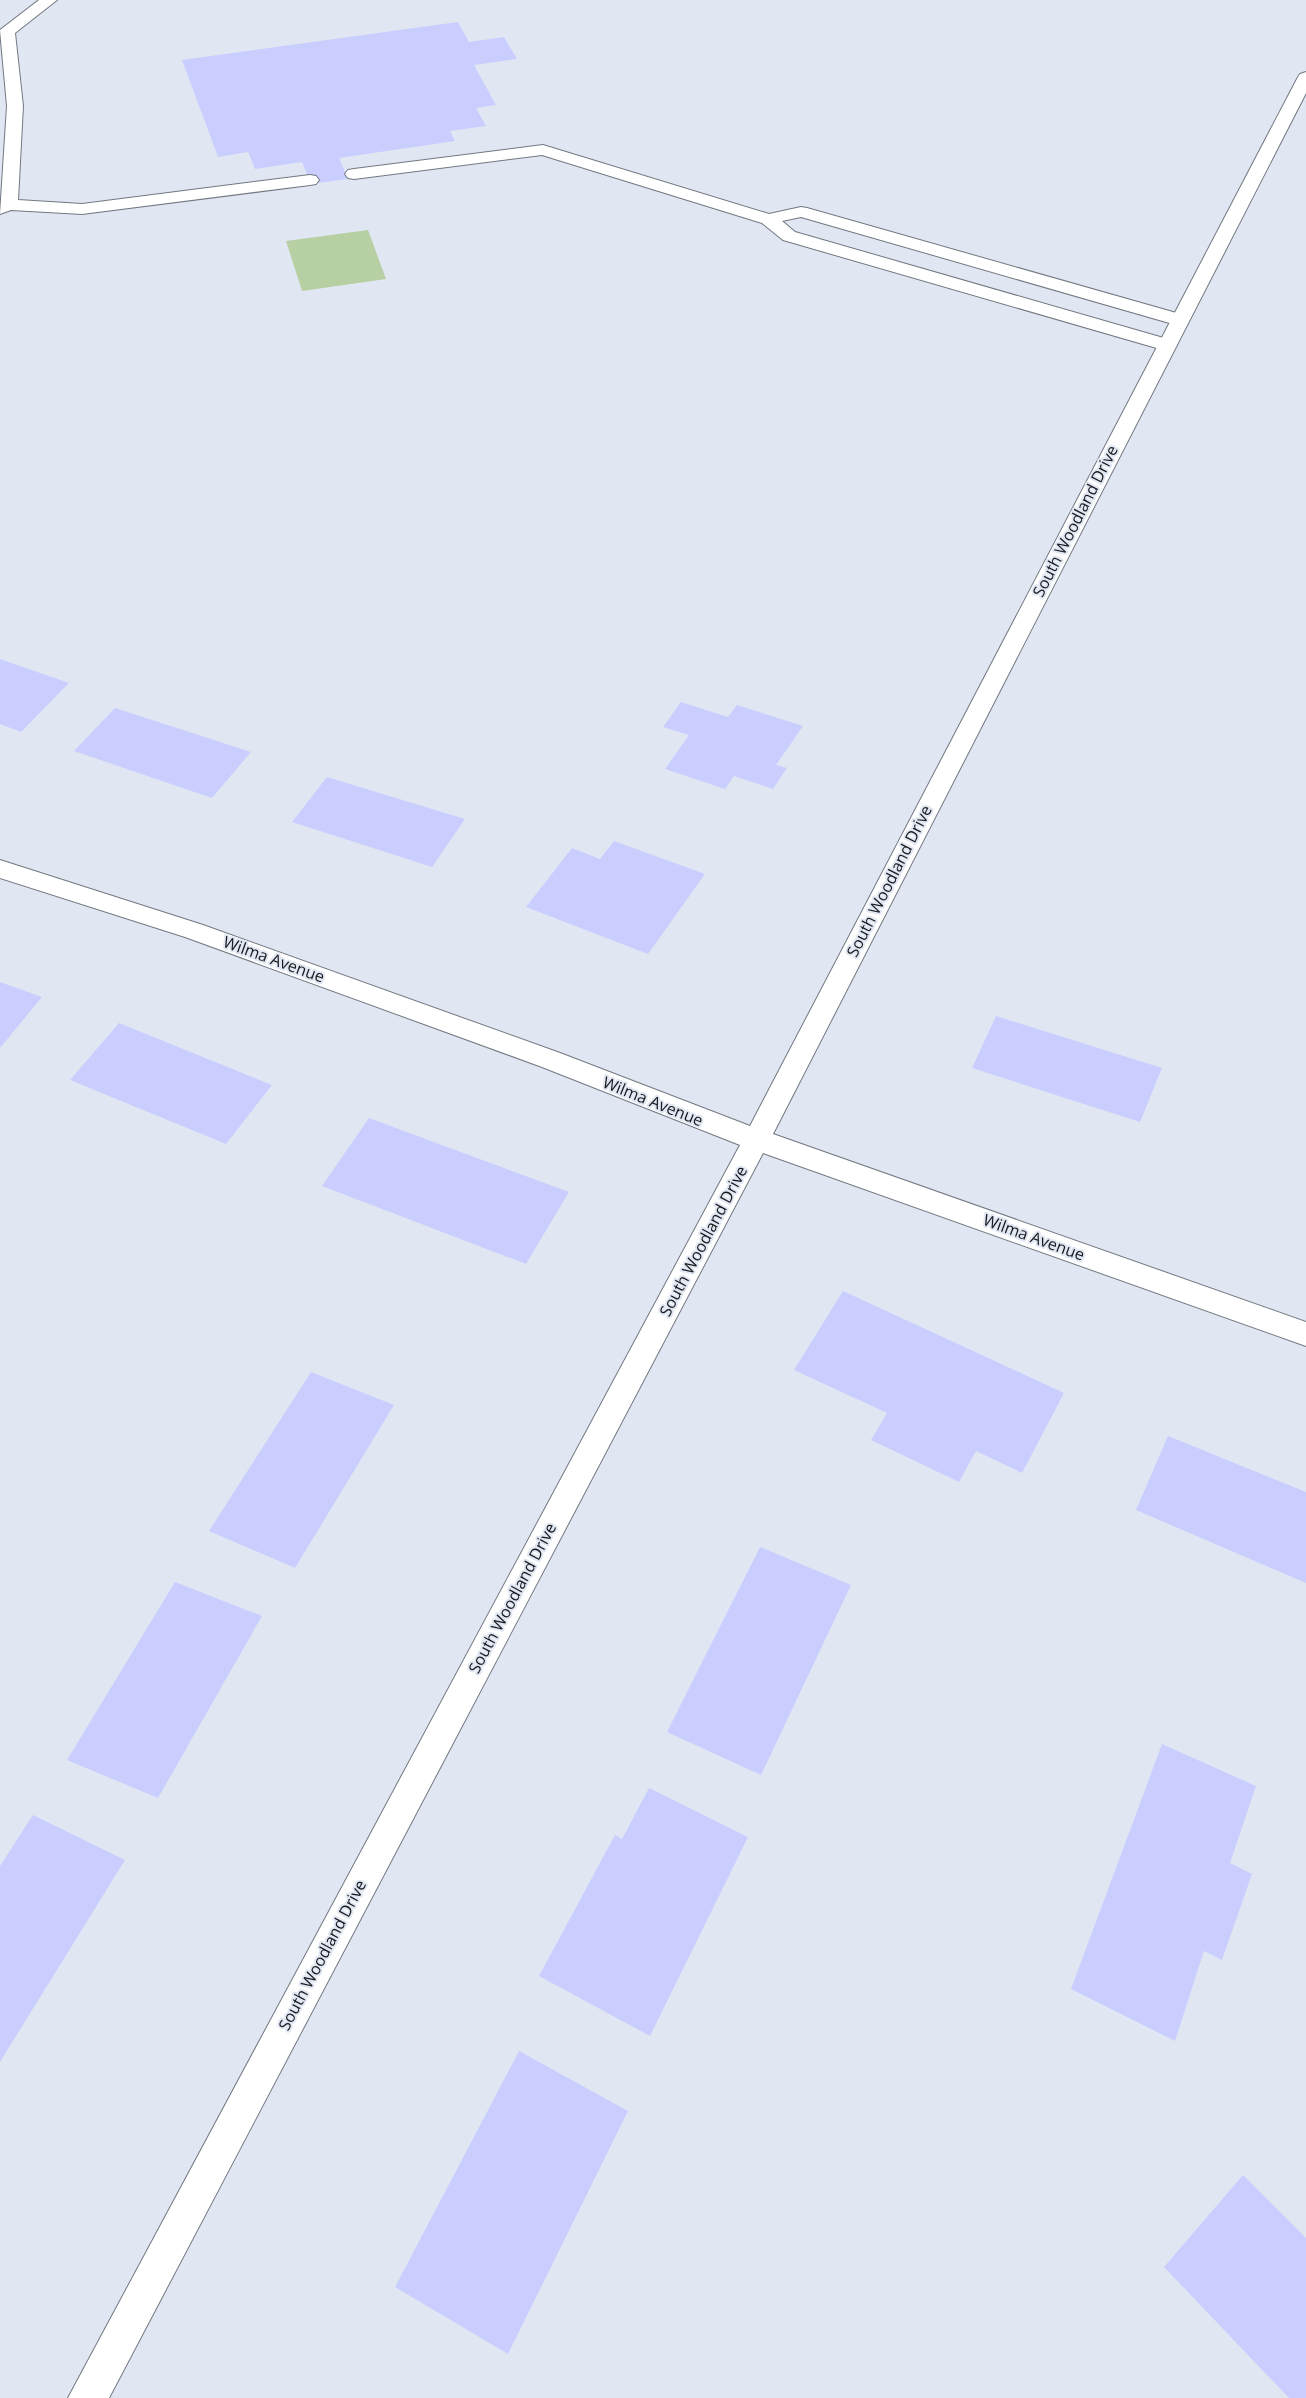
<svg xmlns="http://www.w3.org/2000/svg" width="1306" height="2398" font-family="'Open Sans',sans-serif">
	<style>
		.green { fill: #b6d0a4 }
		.building { fill: #c9cefe }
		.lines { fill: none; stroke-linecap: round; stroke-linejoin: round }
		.lane-casing { stroke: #727881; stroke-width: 2 }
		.street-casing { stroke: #727881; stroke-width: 2 }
		.lane { fill: #fff; fill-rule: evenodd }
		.street { fill: #fff; fill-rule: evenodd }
		.labels { text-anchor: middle; stroke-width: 4; stroke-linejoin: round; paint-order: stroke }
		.street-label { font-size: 16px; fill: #16181c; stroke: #e1e7f2 }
	</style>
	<rect width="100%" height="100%" fill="#e1e7f2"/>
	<path class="green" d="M368,230L386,279L302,291L286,241Z"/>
	<path class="building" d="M458,22L469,42L504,37L517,59L474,65L496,105L476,108L486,126L450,131L455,141L339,158L348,179L311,184L302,162L255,169L248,152L218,157L182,60Z
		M0,659L69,683L21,732L0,724Z
		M681,702L728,717L737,705L803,726L776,765L787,768L773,789L734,776L725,789L665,769L689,735L663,727Z
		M115,708L251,752L212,798L74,751Z
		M327,777L465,819L432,867L292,822Z
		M614,841L705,874L648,954L526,907L572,848L600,859Z
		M0,982L42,997L0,1048Z
		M996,1016L1162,1068L1140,1122L972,1068Z
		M119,1023L272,1085L226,1144L70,1080Z
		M369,1118L569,1192L526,1264L322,1186Z
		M843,1291L1064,1393L1022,1473L976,1451L959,1482L871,1440L887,1413L794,1370Z
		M311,1372L394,1405L295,1568L209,1531Z
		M1168,1436L1306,1492V1583L1136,1510Z
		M760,1547L851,1585L761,1775L667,1732Z
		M175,1582L262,1616L158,1798L67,1760Z
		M1162,1744L1256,1786L1230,1863L1252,1874L1222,1960L1204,1951L1175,2041L1071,1989Z
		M649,1788L748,1837L650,2036L539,1976L615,1835L622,1839Z
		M33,1815L125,1860L0,2062V1866Z
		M519,2051L628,2111L508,2354L395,2287Z
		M1243,2175L1306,2238V2398H1289L1164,2267Z"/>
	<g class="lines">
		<defs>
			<path id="lane" d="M39,0H57L15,33L23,106L18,200L82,204L310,175L316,176L319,180L316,184L310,185L82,214L11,210L0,214L7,106L0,30Z
				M543,145L769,214L801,207L807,208L1187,316L1189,320L1187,324H1173L801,217L782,221L795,232L1174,341L1177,345L1174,349H1160L783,240L762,223L542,155L354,179L348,178L345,174L348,170L354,169Z"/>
			<path id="street" d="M1306,72V93L773,1134L1306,1322V1346L763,1153L109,2398H68L740,1145L542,1067L185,937L0,878V860L203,925L560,1053L750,1126L1298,77L1300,74Z"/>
		</defs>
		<use href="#lane" class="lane-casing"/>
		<use href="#street" class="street-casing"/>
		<use href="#lane" class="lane"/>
		<use href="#street" class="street"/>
	</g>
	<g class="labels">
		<g class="street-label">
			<text transform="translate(1075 521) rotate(-63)" y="6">South Woodland Drive</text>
			<text transform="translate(889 881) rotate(-63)" y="6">South Woodland Drive</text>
			<text transform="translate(274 959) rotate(20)" y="6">Wilma Avenue</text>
			<text transform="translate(653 1101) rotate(22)" y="6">Wilma Avenue</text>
			<text transform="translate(1034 1237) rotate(20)" y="6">Wilma Avenue</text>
			<text transform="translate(703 1241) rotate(-62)" y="6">South Woodland Drive</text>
			<text transform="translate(512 1598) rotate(-62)" y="6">South Woodland Drive</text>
			<text transform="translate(322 1955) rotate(-62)" y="6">South Woodland Drive</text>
		</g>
	</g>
</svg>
